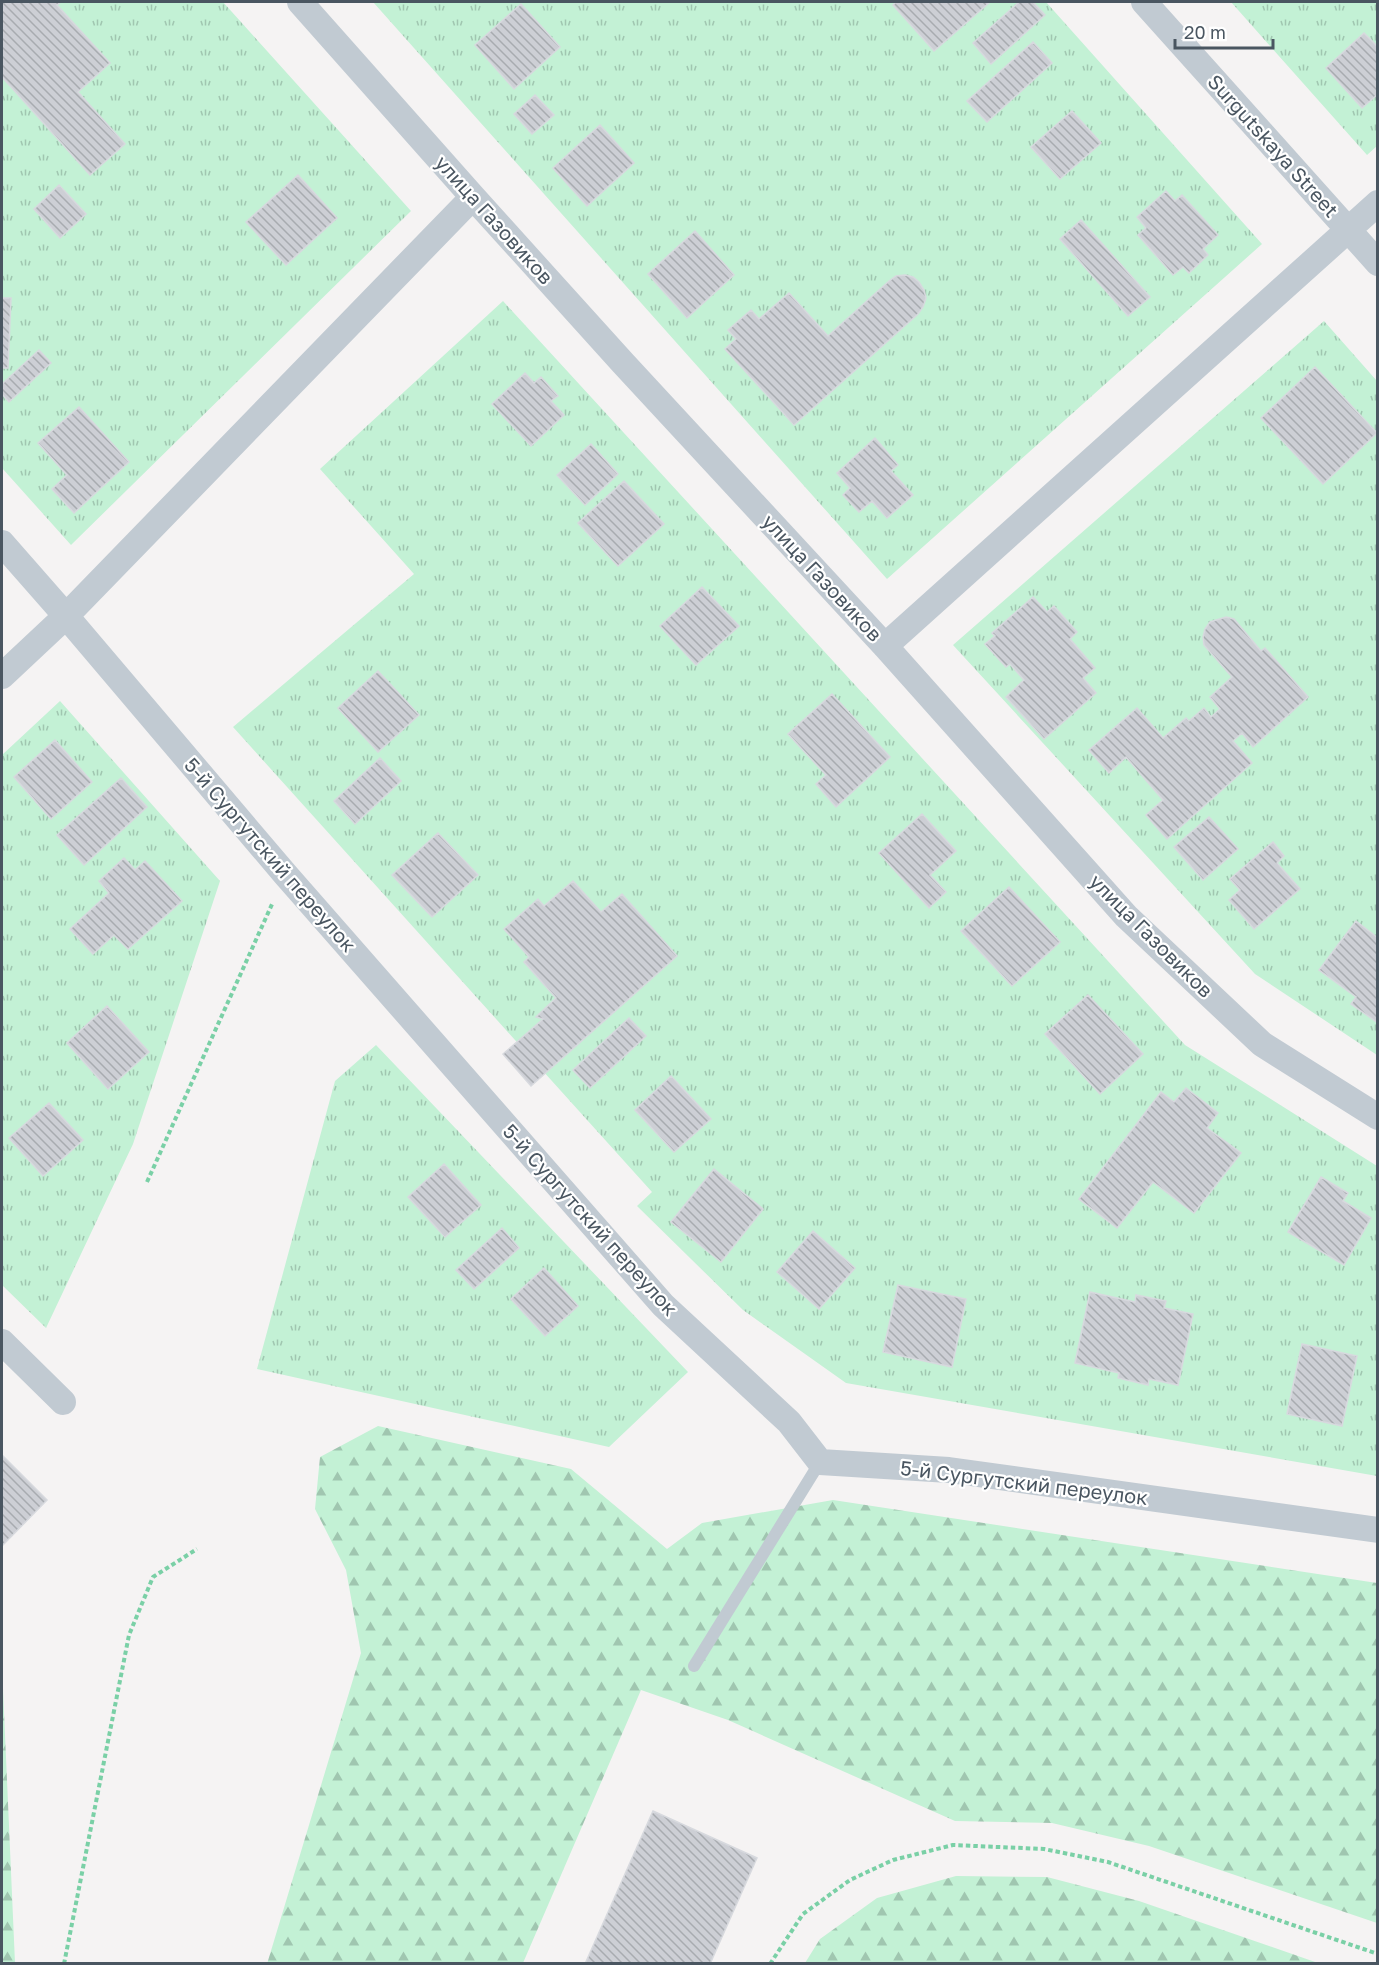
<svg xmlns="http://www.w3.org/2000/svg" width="1379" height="1965" font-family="'Golos Text',sans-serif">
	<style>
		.grass { fill: url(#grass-tufts) }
		.forest { fill: url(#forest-firs) }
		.building { fill: url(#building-back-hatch); stroke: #d7d9de; stroke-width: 1.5 }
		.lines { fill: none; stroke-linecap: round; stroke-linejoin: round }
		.path { stroke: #7ad0a6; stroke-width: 4; stroke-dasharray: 4.5 3; stroke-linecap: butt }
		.service { stroke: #c1cad2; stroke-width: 12 }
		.minor { stroke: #c1cad2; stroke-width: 26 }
		.labels { text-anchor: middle; stroke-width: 4.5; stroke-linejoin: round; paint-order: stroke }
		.street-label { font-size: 20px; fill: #4a5661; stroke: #fff }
	</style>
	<defs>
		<pattern id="grass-tufts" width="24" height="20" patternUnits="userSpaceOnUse" patternTransform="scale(1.5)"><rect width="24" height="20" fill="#c3f1d5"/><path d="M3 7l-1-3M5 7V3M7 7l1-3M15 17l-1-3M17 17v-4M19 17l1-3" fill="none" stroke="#a0c6b0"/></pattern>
		<pattern id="forest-firs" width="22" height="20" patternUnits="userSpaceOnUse" patternTransform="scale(1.5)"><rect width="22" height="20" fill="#c3f1d5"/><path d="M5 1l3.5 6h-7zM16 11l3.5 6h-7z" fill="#a0c6b0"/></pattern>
		<pattern id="building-back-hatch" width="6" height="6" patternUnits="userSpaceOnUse" patternTransform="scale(1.5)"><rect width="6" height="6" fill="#cdcfd5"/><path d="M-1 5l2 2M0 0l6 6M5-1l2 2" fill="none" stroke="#a8abb0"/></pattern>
	</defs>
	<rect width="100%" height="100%" fill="#f5f3f3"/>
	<path class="grass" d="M2,2H223L411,211L71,545L2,468Z
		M373,2H1046L1262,244L887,579Z
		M1231,2H1377V146L1367,155Z
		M503,301L1185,1045L1377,1166V1476L846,1383L743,1310L637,1206L652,1192L233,727L414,574L320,469Z
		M1324,321L1377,381V1055L1255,974L953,645Z
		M60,701L220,881L133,1144L46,1328L2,1285V755Z
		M376,1045L688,1372L609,1447L257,1369L335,1081Z"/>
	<path class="forest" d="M378,1426L571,1469L667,1549L702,1523L833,1500L1377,1583V1923L1149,1846L1052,1823L955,1821L728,1720L641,1690L523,1963L267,1964L361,1653L346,1570L315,1509L320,1457Z
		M2,1666L15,1963V1964L2,1963Z
		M956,1876L1047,1877L1139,1901L1318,1963H805L820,1939L877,1898Z"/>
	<path class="building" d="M2,2H61L57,5L110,63L78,92L125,144L90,175L2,77Z
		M896,2H990L934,51L893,5Z
		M1019,2H1033L1045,15L991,64L973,43Z
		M521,4L560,47L514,89L475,45Z
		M1364,33L1378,47V94L1362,108L1326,68Z
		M1033,42L1052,63L987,122L967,101Z
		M535,95L554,115L532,134L514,114Z
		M1072,111L1101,143L1060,179L1031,147Z
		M600,125L634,163L587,206L553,168Z
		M298,175L337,218L286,265L246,222Z
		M59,185L86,214L60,238L34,209Z
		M1166,191L1175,201L1182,195L1218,235L1203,249L1208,255L1189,273L1183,267L1173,275L1138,235L1146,228L1137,217Z
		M1081,220L1150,297L1128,316L1060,239Z
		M695,231L734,275L687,318L648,274Z
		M905,275L913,277L919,282L924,290L926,298L923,307L918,314L794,425L725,349L736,339L728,330L751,310L759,319L789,293L828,336L889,281L896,276Z
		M2,298H11L8,368H2Z
		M39,350L51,363L9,402L2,394V384Z
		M1315,367L1377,433L1323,484L1261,418Z
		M525,373L534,383L541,377L558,396L551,401L564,415L531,446L492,404Z
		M79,407L129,462L74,513L52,489L67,475L38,443Z
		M875,438L898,465L891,471L913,495L887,518L872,501L859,512L843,495L850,488L837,473Z
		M591,444L618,474L585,505L557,475Z
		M624,481L664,524L618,566L578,523Z
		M702,587L739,626L696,665L660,626Z
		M1033,597L1047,612L1054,606L1077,632L1070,639L1095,668L1083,678L1096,693L1044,739L1006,697L1024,680L1010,664L1006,667L985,644L995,636L992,633Z
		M1226,617L1234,619L1261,651L1265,648L1308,697L1253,747L1242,733L1233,741L1252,763L1167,839L1146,815L1163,800L1126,757L1109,773L1089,750L1137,708L1163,738L1186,718L1189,721L1204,708L1211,717L1220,709L1210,697L1232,677L1204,645L1203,637L1205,629L1210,622Z
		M378,671L419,715L378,752L338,708Z
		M832,694L890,757L836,807L816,784L826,775L788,734Z
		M55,740L92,782L51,819L14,777Z
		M380,758L401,781L355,824L334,801Z
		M121,778L147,807L84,865L57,835Z
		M922,814L956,851L930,875L946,892L929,908L879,853Z
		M1209,817L1238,849L1203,880L1174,847Z
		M438,833L478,875L432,917L392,875Z
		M1273,842L1284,856L1277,863L1300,889L1254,929L1229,900L1240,890L1230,879Z
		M124,858L135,870L145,861L182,901L128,949L114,935L93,954L70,929L109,893L99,881Z
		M573,881L601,912L622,894L677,956L531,1086L503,1054L543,1019L536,1017L556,998L524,962L529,957L504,929L538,899L544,906Z
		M1009,887L1060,942L1012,986L961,931Z
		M1356,921L1378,938V1023L1351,1004L1356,997L1319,970Z
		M1088,995L1143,1054L1100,1094L1045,1034Z
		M107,1006L149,1052L108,1089L67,1043Z
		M629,1018L646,1036L590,1088L573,1070Z
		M671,1076L711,1119L674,1152L635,1110Z
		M1186,1088L1218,1113L1207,1128L1241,1153L1194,1213L1153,1182L1117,1228L1079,1199L1161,1092L1174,1102Z
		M49,1103L83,1140L43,1176L9,1138Z
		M444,1164L481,1205L445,1237L408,1197Z
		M714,1169L763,1209L721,1262L671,1222Z
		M1321,1177L1348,1193L1343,1201L1371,1218L1344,1265L1288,1232Z
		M502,1228L519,1248L474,1289L456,1270Z
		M813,1231L855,1268L819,1309L777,1272Z
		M544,1268L578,1306L545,1336L511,1299Z
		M898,1285L966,1299L952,1367L883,1352Z
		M1090,1292L1135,1302L1136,1295L1166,1301L1164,1308L1193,1314L1178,1385L1149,1379L1148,1385L1118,1378L1119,1373L1075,1363Z
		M1302,1344L1357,1356L1342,1426L1287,1414Z
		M2,1455L47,1500L2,1546Z
		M653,1811L757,1858L710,1964H585Z"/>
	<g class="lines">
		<path class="path" d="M147,1182L273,902
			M64,1964L129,1635L153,1577L197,1549
			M770,1964L803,1914L850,1880L893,1860L953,1845L1044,1849L1108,1862L1378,1954"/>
		<path class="service" d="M694,1666L820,1462"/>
		<path class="minor" d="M300,2L473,197L623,363L885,646L1126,916L1262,1044L1378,1117
			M1144,2L1378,263
			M2,543L66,616L285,874L663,1305L789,1422L820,1462L949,1470L1378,1530
			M885,646L1378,203
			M2,676L66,616L473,197
			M2,1342L63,1402"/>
	</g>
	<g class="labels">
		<g class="street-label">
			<text transform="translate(1273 146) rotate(48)" y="7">Surgutskaya Street</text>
			<text transform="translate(494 220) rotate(48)" y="7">улица Газовиков</text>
			<text transform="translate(822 578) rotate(47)" y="7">улица Газовиков</text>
			<text transform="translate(270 855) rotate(49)" y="7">5-й Сургутский переулок</text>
			<text transform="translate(1151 936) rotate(45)" y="7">улица Газовиков</text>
			<text transform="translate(590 1220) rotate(48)" y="7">5-й Сургутский переулок</text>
			<text transform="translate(1024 1483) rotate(7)" y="7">5-й Сургутский переулок</text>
		</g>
	</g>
	<rect width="1379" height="1965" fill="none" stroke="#4a5661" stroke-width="6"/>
	<path d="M1175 39v9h98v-9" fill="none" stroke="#4a5661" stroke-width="3"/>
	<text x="1184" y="39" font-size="18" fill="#4a5661" stroke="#ffffff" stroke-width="4.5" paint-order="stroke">20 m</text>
</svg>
